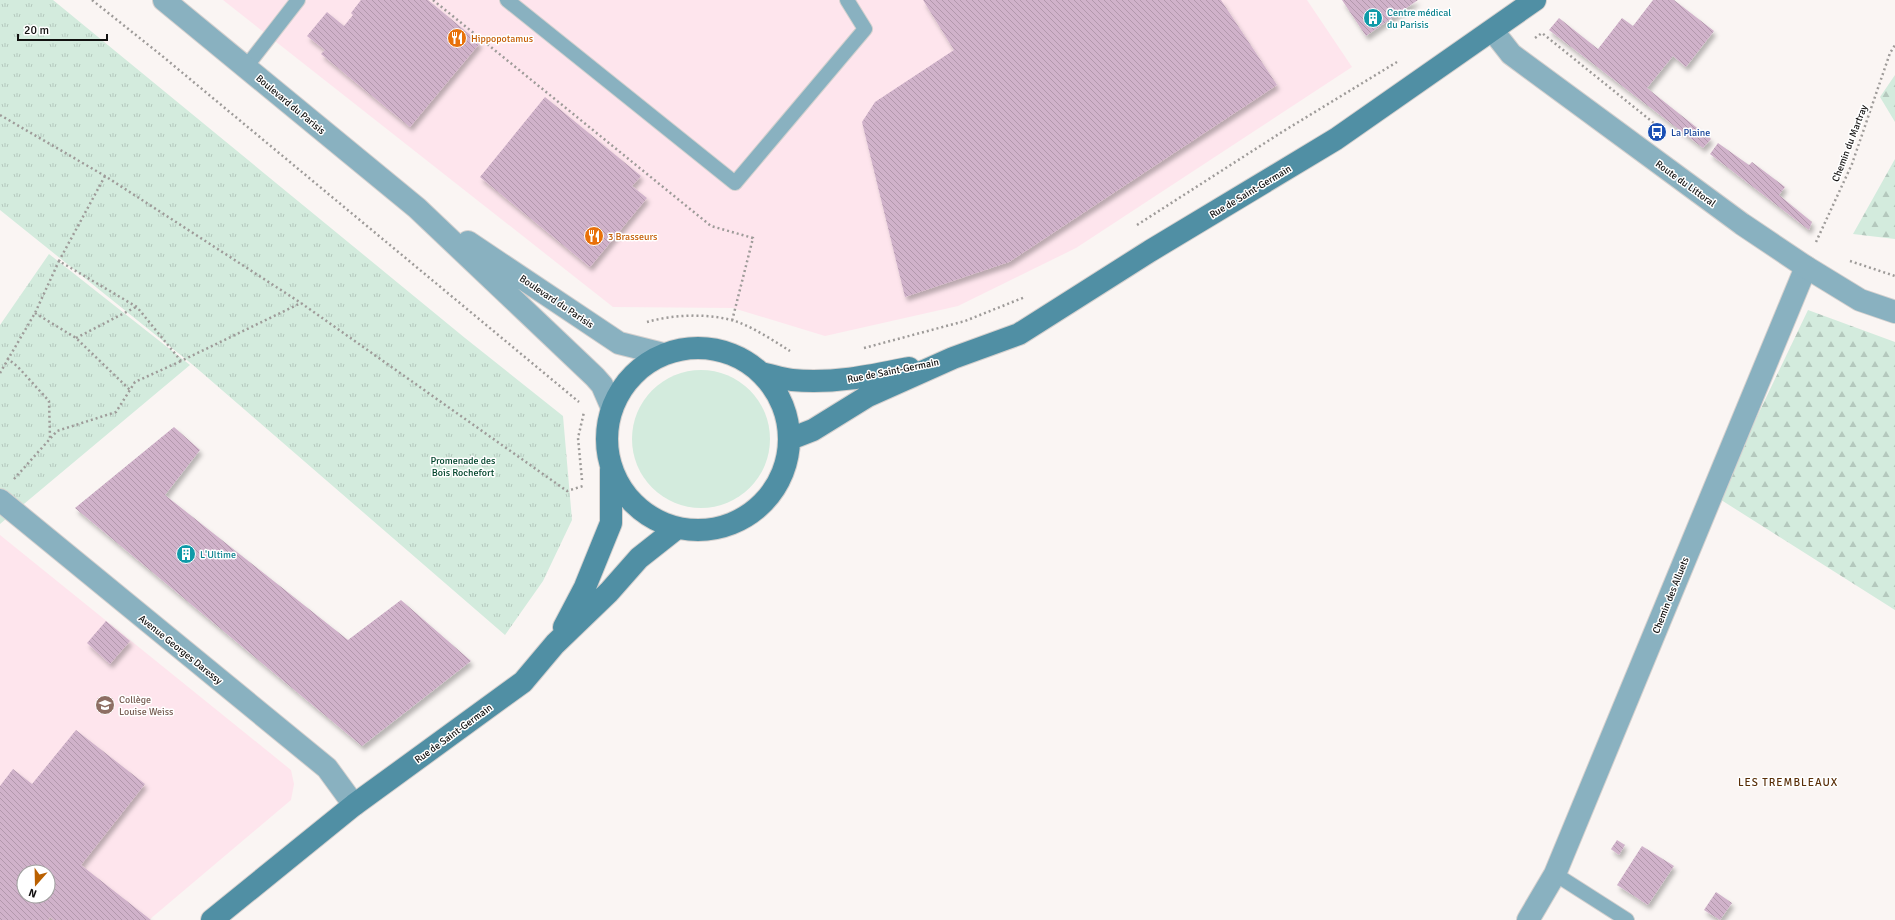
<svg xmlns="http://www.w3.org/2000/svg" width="1895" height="920" font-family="Signika,sans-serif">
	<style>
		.commercial { fill: #fee5ed; fill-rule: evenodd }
		.grass { fill: #d3ebdd }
		.forest { fill: url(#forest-firs) }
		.park { fill: url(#park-tufts) }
		.building { fill: url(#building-back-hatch); fill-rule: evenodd; filter: url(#shadow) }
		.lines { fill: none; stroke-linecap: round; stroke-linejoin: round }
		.service-casing { stroke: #d5d1cf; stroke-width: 16 }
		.minor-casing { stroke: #d5d1cf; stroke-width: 24 }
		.tertiary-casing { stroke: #d5d1cf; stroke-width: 24 }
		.secondary-casing { stroke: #d5d1cf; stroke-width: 24 }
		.path { stroke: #9e9b99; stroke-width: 2.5; stroke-dasharray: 2 3; stroke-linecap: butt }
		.service { stroke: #89b1c0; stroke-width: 14 }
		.minor { stroke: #89b1c0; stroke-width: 22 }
		.tertiary { stroke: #89b1c0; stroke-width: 22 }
		.secondary { stroke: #508fa4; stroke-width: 22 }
		.labels { text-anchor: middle; stroke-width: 3; stroke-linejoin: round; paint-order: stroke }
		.culture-label { font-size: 10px; fill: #0d838f; stroke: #fff; text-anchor: start }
		.food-label { font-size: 10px; fill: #c56008; stroke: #fff; text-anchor: start }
		.street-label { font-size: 10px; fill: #121110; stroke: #fff }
		.transit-label { font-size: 10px; fill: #164399; stroke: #fff; text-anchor: start }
		.park-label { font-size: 10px; fill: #02452c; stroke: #fff }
		.education-label { font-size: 10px; fill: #785e54; stroke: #fff; text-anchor: start }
		.neighbourhood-label { font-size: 11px; letter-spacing: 1px; fill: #592e07; stroke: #fff }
	</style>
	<defs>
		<pattern id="forest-firs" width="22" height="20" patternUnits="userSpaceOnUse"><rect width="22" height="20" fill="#d3ebdd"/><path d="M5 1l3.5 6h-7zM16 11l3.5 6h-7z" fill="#b4c8bd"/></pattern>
		<pattern id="park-tufts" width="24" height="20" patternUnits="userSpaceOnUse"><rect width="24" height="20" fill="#d3ebdd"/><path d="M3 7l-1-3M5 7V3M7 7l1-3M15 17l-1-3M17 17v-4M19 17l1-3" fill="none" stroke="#b4c8bd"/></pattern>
		<pattern id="building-back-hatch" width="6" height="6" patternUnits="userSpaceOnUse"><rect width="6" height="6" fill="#d0b2ca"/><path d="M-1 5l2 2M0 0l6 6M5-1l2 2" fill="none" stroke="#b298ac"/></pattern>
		<filter id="shadow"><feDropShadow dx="2.5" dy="4.5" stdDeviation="2" flood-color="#0004"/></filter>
	</defs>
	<rect width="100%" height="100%" fill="#faf5f3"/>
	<path class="commercial" d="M223,0H1307L1352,67L1076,248L958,306L825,336L733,308L613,307Z
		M0,535L291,770L294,784L291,800L149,920H0ZM24,872H48V896H24Z"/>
	<path class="grass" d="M632 439a69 69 0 1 1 138 0a69 69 0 1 1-138 0Z"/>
	<path class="forest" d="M1895,75V122L1880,97Z
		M1895,159V239L1853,234Z
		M1808,310L1895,342V610L1718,498Z"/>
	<path class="park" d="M0,0H53L465,338L563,416L572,520L543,581L505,635L193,365L0,210Z
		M49,254L190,365L0,524V325Z"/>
	<path class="building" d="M361,0H428L480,43L410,127L321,54L325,50L307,36L327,12L344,26L353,15L351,13Z
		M923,0H1221L1277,85L1009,262L905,297L862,122L875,102L954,50Z
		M1342,0H1418L1366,36Z
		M1653,0H1674L1714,31L1686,67L1673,56L1647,88L1711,139L1703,148L1549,30L1559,18L1598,49L1622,18L1633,26Z
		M545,97L641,176L632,186L647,198L590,267L480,177Z
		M1718,143L1749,165L1752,162L1785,187L1779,195L1812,222L1809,230L1710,154Z
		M174,427L200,450L165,495L348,640L401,600L471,661L362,746L75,508Z
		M106,621L130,641L110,664L87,643Z
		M76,730L145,784L81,865L151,920H54L50,917L48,920H0V786L13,769L32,784ZM24,872H48V896H24Z
		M1617,840L1625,845L1619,855L1611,849Z
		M1642,846L1674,866L1648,905L1617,885Z
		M1716,892L1732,903L1720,920L1704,910Z"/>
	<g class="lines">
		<defs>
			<path id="service" d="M507,0L735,183L865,29L847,0
				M246,67L298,0
				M1555,874L1627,920"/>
			<path id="minor" d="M0,500L327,768L354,805
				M1528,920L1555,874L1806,267"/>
			<path id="tertiary" d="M164,0L417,208L595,377L602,385L612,408
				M1493,31L1511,54L1742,224L1806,267L1860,300L1895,312
				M468,242L619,343L663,354"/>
			<path id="secondary" d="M607 439a91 91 0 1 1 182 0a91 91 0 1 1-182 0Z
				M761,373C771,375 782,379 792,380C832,384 870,376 909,368
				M790,439L813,430L868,396L953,358L1019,334L1150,251L1336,139L1535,0
				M564,627L585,587L611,523V470
				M212,920L354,805L523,682L555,644L609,592L639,558L677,528"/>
		</defs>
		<use href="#service" class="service-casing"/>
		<use href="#minor" class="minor-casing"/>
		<use href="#tertiary" class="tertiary-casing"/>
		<use href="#secondary" class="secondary-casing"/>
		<path class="path" d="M92,0L161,55L579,402
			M433,0L711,226L753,238L732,321
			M1535,38L1542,33L1660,128
			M0,115L105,176L301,303L567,491L583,486
			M105,176L59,261L137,307L181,361L301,303
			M1137,225L1282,132L1397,62
			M1816,242L1852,164L1890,53L1895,45
			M1850,261L1895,276
			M35,313L76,338L130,390
			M647,322C675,314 711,313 738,322C756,329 774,341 790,351
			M76,338L136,307
			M864,348L965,321L1025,297
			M7,358L18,367L49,401L50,438
			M0,373L35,313L59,261
			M14,479L57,431L116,412L135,382L181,361
			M582,480L578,438L584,412"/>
		<use href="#service" class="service"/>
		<use href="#minor" class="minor"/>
		<use href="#tertiary" class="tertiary"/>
		<use href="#secondary" class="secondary"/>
	</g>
	<defs>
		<symbol id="building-disc" viewBox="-11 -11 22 22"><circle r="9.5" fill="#0f9aa8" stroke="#fff"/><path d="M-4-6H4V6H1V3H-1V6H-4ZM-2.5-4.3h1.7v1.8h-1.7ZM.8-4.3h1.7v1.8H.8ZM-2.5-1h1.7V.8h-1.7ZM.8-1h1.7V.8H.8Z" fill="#fff"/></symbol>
		<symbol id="restaurant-disc" viewBox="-11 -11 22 22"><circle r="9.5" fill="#e8710a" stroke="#fff"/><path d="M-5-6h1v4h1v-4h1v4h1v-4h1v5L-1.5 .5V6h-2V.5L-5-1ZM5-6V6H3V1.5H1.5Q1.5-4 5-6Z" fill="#fff"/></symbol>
		<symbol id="bus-disc" viewBox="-11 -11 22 22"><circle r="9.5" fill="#1a4fb4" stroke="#fff"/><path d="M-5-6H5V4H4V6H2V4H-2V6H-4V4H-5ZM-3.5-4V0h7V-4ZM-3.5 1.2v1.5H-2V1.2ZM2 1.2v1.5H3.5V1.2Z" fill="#fff"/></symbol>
		<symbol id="school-disc" viewBox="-11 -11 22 22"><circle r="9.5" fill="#8d6e63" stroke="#fff"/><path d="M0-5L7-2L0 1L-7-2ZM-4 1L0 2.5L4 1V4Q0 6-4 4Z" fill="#fff"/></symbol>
	</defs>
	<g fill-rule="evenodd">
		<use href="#building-disc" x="1362" y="7" width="22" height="22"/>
		<use href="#restaurant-disc" x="446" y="27" width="22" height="22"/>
		<use href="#bus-disc" x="1646" y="121" width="22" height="22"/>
		<use href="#restaurant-disc" x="583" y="225" width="22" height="22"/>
		<use href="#building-disc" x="175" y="543" width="22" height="22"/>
		<use href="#school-disc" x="94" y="694" width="22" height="22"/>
	</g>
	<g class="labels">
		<g class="culture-label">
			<text x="1387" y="16">Centre médical<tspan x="1387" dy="12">du Parisis</tspan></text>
			<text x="200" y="558">L'Ultime</text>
		</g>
		<g class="food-label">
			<text x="471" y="42">Hippopotamus</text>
			<text x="608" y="240">3 Brasseurs</text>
		</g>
		<g class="street-label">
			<text transform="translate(291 104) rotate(40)" y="4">Boulevard du Parisis</text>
			<text transform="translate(1849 143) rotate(-69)" y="4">Chemin du Martray</text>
			<text transform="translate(1686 183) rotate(36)" y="4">Route du Littoral</text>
			<text transform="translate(1250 191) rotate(-31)" y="4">Rue de Saint-Germain</text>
			<text transform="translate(557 301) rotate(34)" y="4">Boulevard du Parisis</text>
			<text transform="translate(893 370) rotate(-11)" y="4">Rue de Saint-Germain</text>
			<text transform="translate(1670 595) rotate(-68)" y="4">Chemin des Alluets</text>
			<text transform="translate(181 649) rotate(39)" y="4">Avenue Georges Daressy</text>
			<text transform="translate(453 733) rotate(-36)" y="4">Rue de Saint-Germain</text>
		</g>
		<g class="transit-label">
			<text x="1671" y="136">La Plaine</text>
		</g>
		<g class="park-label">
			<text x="463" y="464">Promenade des<tspan x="463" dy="12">Bois Rochefort</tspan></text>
		</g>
		<g class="education-label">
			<text x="119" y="703">Collège<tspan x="119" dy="12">Louise Weiss</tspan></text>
		</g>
		<g class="neighbourhood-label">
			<text x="1788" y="786">LES TREMBLEAUX</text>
		</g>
	</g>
	<g transform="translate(36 884) rotate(200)"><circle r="19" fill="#ffffff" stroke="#a0a09f"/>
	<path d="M0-3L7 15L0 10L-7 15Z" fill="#ba6000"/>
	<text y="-6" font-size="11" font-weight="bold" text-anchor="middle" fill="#121110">N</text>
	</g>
	<path d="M18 34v6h89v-6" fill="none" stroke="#121110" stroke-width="2"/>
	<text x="24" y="34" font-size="12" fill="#121110" stroke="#ffffff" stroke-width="3" paint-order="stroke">20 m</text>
</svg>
